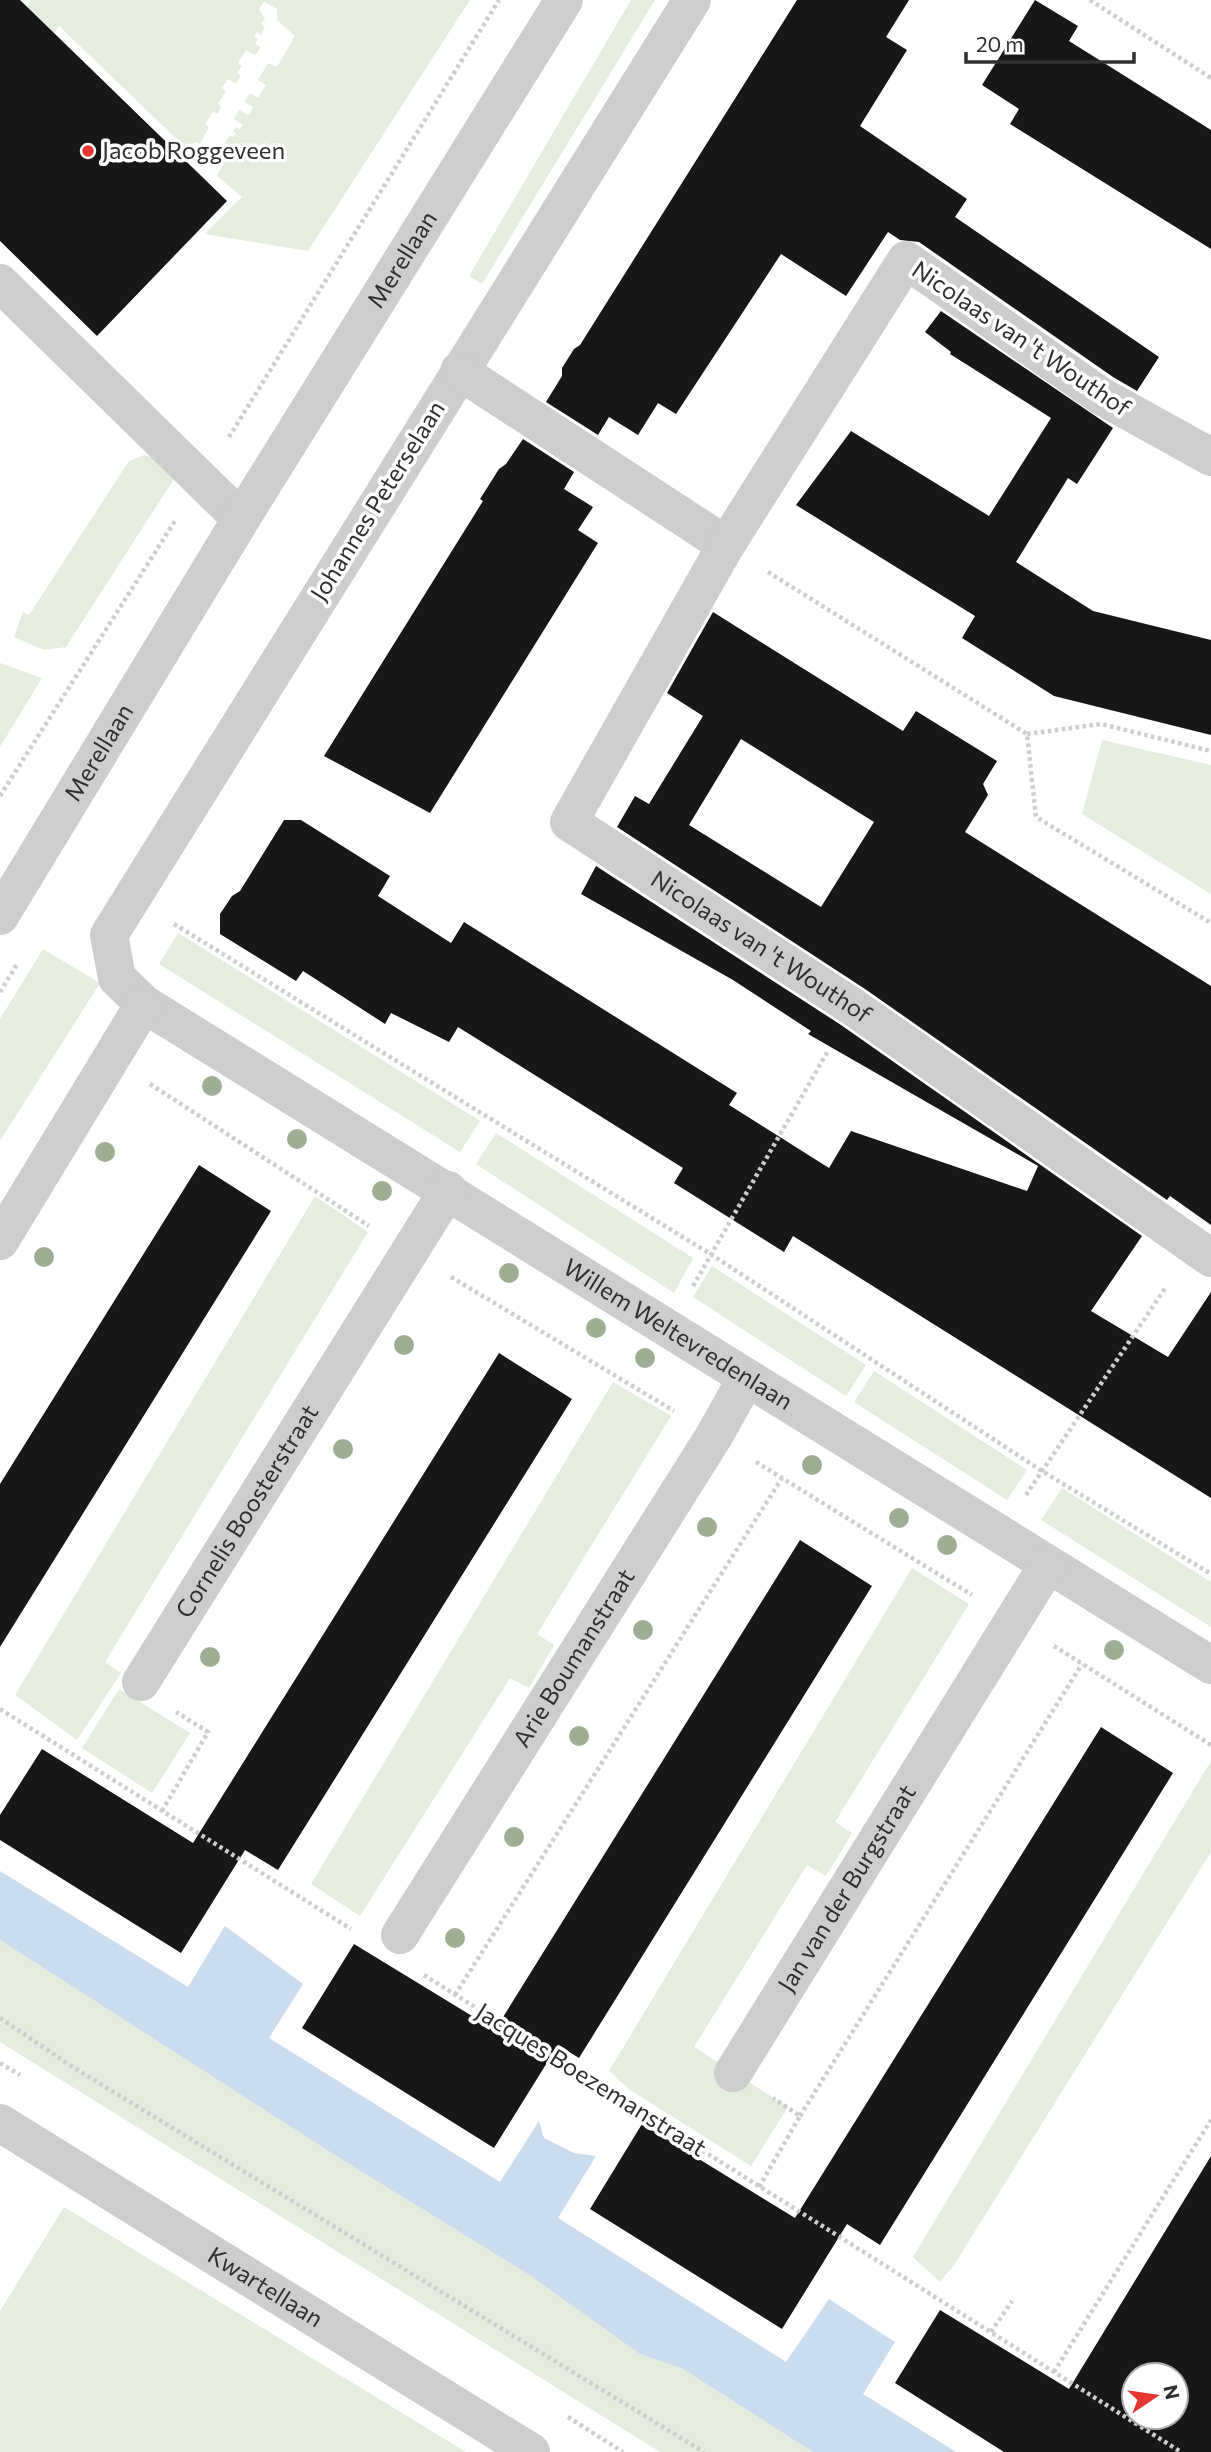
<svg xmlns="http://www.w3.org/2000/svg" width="1211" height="2452" font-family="Commissioner,sans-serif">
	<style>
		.green { fill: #e4edde }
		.water { fill: #cadced }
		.building { fill: #171717; fill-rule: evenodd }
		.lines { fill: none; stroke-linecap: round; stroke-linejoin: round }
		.path { stroke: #cdcdcd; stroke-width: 4.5; stroke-dasharray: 3.5 3.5; stroke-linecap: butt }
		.minor { stroke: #cdcdcd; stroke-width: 38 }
		.tree { fill: #9eae94 }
		.poi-dot { fill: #e73632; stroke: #fff; stroke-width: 2.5 }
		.labels { text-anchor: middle; stroke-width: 7; stroke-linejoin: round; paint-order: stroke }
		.poi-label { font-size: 24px; fill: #303030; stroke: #fff; text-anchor: start }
		.street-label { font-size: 24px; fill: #303030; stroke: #fff }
	</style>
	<rect width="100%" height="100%" fill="#fff"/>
	<path class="green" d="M31,0H470L308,251L205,234L242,197L217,176L227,157L223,154L228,146L225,143L230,135L233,137L236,134L233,131L236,127L240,129L243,125L234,119L239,110L249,115L253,107L244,102L250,93L258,98L266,85L258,80L268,63L277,67L295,36L277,20V9L264,2L259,9L265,19L261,24L265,27L261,35L257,32L254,37L258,39L255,44L261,47L255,55L246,50L238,63L242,66L237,73L241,76L236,84L228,79L222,88L226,91L218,104L221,106L218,114L213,112L205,124L209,127L200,144L194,142L188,150L59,26L52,36L11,32Z
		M631,0H655L482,284L469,276Z
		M144,455L162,461L177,474L66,647L44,650L14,637L23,612L29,615L129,461Z
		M0,663L42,678L0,747Z
		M1102,740L1211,765V894L1082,814Z
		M178,933L480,1121L460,1152L159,964Z
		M43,949L100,983L0,1141V1019Z
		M496,1133L693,1258L674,1293L476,1164Z
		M315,1196L368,1232L105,1662L121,1673L77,1740L15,1695Z
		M712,1266L866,1365L846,1396L693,1297Z
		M874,1371L1027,1470L1007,1500L854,1402Z
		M613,1382L671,1416L537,1634L554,1645L529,1688L510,1678L360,1916L311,1884Z
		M1062,1488L1211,1582V1627L1041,1520Z
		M912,1568L969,1604L835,1822L852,1833L826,1876L807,1865L694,2047L788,2107L751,2166L630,2090L609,2071Z
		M119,1689L190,1733L152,1793L82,1748Z
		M1211,1761V1852L954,2265L940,2282L913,2257Z
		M0,1940L341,2159L528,2274L640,2354L683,2369L813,2452H660L0,2042Z
		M64,2207L466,2452H0V2311Z"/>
	<path class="water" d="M0,1871L188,1987L225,1926L303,1984L269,2038L500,2182L539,2121L544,2138L574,2153L596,2156L558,2218L786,2362L829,2299L895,2342L863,2394L956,2452H813L683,2369L640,2354L528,2274L341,2159L0,1940Z"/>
	<path class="building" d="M0,0H20L227,201L97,336L0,241Z
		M797,0H909L886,37L907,50L860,126L967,199L955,217L1159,357L1137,391L1113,377L919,242L900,240L888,232L846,296L781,254L676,414L658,403L638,435L609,417L598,435L546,402L562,376V368L574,349L580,345Z
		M1035,0L1078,26L1069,41L1211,130V249L1010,124L1019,109L982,85Z
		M941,311L1113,428L1077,484L1068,478L1016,562L1093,611L1211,640V735L1054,696L962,638L975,616L796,505L851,431L989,516L1051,418L950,354L951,352L925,332Z
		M523,439L574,472L564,489L593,507L578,530L598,543L430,813L324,756L483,501L480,499L499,469L506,464Z
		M713,612L903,731L916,711L997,761L983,784L988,795L965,832L1211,986V1225L1170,1196L1167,1200L865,989L617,827L635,796L649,804L703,716L667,693ZM741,739L874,822L821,907L689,825Z
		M284,820H301L390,876L378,896L451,943L464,922L737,1093L729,1105L829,1168L851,1131L1027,1191L1038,1166L808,1034L811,1031L733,980L581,894L596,866L841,1025L1142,1236L1091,1311L1168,1357L1211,1292V1498L793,1236L784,1252L674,1183L683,1168L458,1027L449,1042L391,1013L385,1024L303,971L296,981L220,934V914L232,896L240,891Z
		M199,1165L271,1211L0,1647V1484Z
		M499,1353L572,1399L278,1870L245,1850L181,1953L0,1840V1815L42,1749L193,1843Z
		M800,1540L872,1586L579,2058L558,2045L494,2148L302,2028L354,1944L495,2030Z
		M1101,1727L1173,1773L880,2245L847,2224L782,2329L590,2209L642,2124L795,2218Z
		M1211,2156V2452H1004L895,2383L940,2310L1069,2389ZM1134,2375H1176V2417H1134Z"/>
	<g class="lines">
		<path class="path" d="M1090,0L1211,78
			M229,437L499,0
			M768,572L1027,734L1036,817L1211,923
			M1027,734L1101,724L1211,751
			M0,796L175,521
			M174,924L712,1255L1042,1471L1211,1574
			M0,992L18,963
			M150,1084L369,1226
			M451,1277L674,1411
			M693,1286L828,1051
			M756,1462L972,1595
			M1026,1495L1166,1287
			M1054,1646L1211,1745
			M0,1709L351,1929
			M162,1811L208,1732L176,1712
			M424,1975L1181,2452
			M455,1995L782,1478
			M0,2018L71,2066L704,2452
			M0,2063L20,2075
			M800,2116L1082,1664
			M759,2187L800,2116L773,2098
			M991,2332L1012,2301
			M1054,2372L1211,2120
			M568,2417L623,2452"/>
		<g class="minor">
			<path id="s1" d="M692,0L109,935L117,978L144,1004L1211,1665"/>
			<path d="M0,283L241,519"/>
			<path d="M459,371L726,545"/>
			<path id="s2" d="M1211,457L1101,396L906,260L726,545L569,822L853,1007L1211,1258"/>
			<path id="s3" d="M0,916L241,519L564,0"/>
			<path d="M0,1241L144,1004"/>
			<path id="s4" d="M141,1682L448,1190"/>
			<path id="s5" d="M400,1935L714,1436L746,1379"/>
			<path id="s6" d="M733,2073L1047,1566"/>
			<path id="s7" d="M0,2123L531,2452"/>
		</g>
	</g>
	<g class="tree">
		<circle cx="212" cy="1086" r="10"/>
		<circle cx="297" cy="1139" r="10"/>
		<circle cx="105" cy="1152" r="10"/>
		<circle cx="382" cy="1191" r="10"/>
		<circle cx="44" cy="1257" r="10"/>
		<circle cx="509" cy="1273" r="10"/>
		<circle cx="596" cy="1328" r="10"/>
		<circle cx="404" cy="1345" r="10"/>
		<circle cx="645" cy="1358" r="10"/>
		<circle cx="343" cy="1449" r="10"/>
		<circle cx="812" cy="1465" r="10"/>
		<circle cx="899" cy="1518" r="10"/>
		<circle cx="707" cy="1527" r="10"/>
		<circle cx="947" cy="1545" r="10"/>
		<circle cx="643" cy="1630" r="10"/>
		<circle cx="1114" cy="1650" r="10"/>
		<circle cx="210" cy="1657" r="10"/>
		<circle cx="579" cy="1736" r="10"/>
		<circle cx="514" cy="1837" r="10"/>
		<circle cx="455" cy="1938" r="10"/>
	</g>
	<circle class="poi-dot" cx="88" cy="151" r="7"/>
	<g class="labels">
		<g class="poi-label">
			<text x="102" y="159">Jacob Roggeveen</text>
		</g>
		<g class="street-label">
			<text dy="8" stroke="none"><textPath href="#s3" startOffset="770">Merellaan</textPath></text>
			<text transform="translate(1021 339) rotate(34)" y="8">Nicolaas van 't Wouthof</text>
			<text transform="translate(378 501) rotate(-58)" y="8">Johannes Peterselaan</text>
			<text dy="8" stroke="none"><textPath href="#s3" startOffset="191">Merellaan</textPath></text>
			<text dy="8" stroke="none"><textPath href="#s2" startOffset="1248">Nicolaas van 't Wouthof</textPath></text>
			<text dy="8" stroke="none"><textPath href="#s1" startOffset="1811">Willem Weltevredenlaan</textPath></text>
			<text dy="8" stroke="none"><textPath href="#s4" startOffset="201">Cornelis Boosterstraat</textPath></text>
			<text dy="8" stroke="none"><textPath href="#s5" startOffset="327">Arie Boumanstraat</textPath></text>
			<text dy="8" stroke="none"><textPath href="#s6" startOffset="217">Jan van der Burgstraat</textPath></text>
			<text transform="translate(591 2080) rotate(32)" y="8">Jacques Boezemanstraat</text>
			<text dy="8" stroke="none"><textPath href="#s7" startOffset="312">Kwartellaan</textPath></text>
		</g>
	</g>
	<g transform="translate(1155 2396) rotate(77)"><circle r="33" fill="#ffffff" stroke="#acacac" stroke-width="2"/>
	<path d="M0-5L12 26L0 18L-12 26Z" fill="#e73632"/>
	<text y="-10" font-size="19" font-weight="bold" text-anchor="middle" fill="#303030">N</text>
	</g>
	<path d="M966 52v10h168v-10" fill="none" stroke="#303030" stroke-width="3.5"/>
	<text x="976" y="52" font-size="21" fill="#303030" stroke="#ffffff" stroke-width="5" paint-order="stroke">20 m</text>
</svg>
